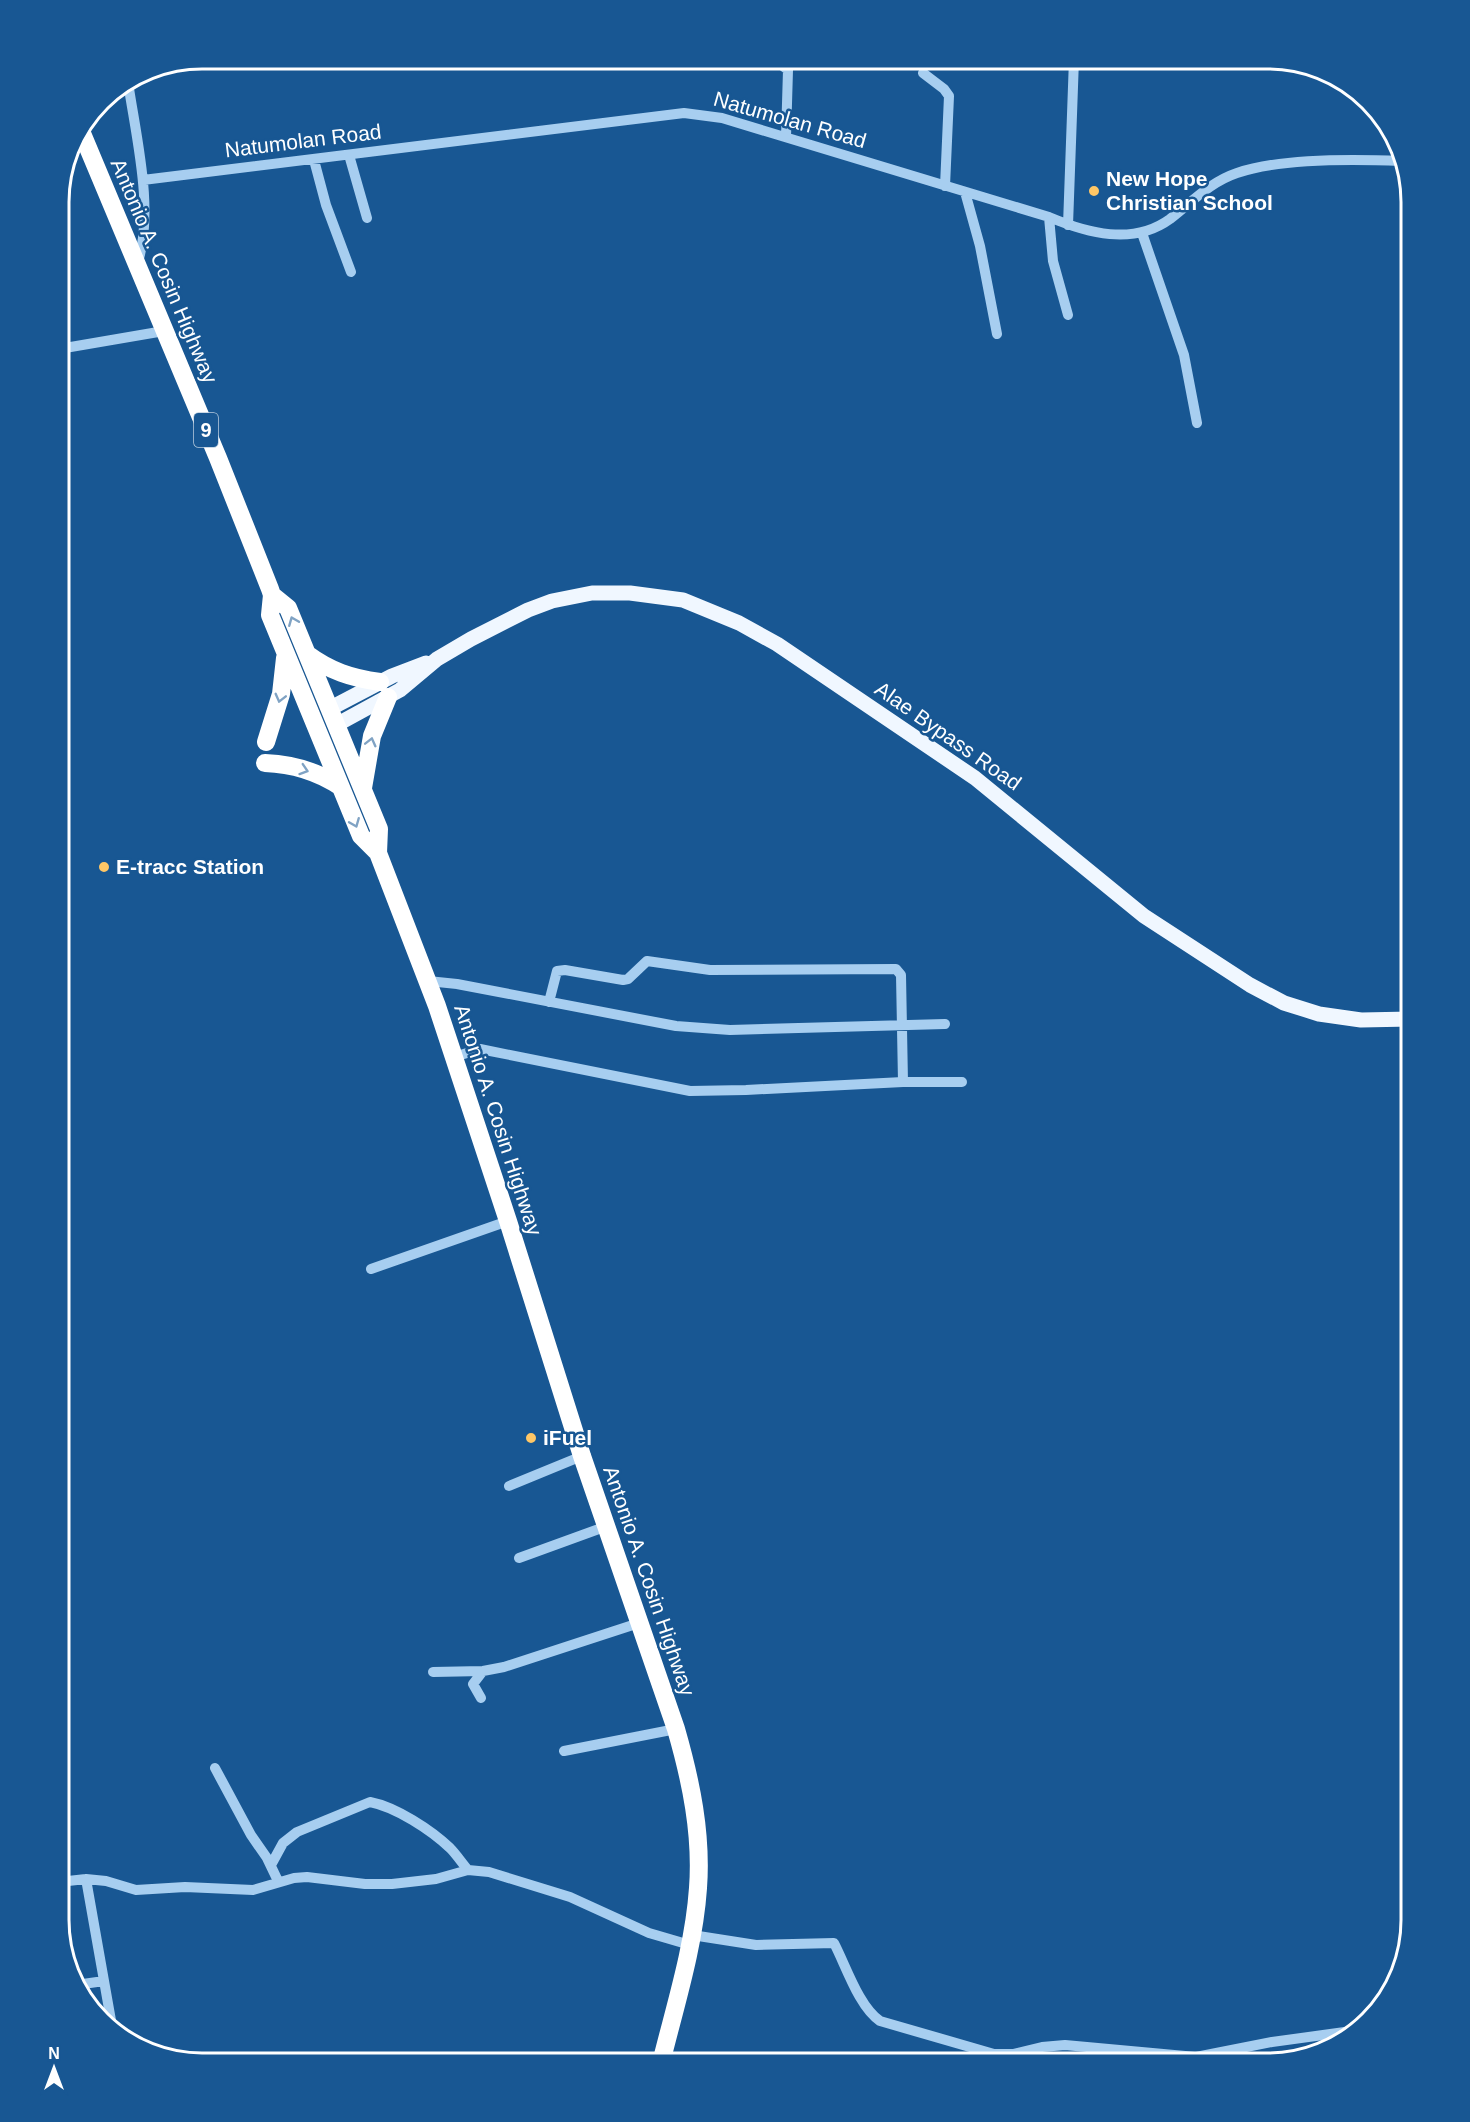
<svg xmlns="http://www.w3.org/2000/svg" width="1470" height="2122" font-family="Helvetica,sans-serif">
	<style>
		.lines { fill: none; stroke-linecap: round; stroke-linejoin: round }
		.minor { stroke: #a7cef0; stroke-width: 10 }
		.major { stroke: #f0f7ff; stroke-width: 15 }
		.highway { stroke: #fff; stroke-width: 18 }
		.oneway { stroke: #80a3c4 }
		.poi-dot { fill: #ffc766; stroke: #185793; stroke-width: 2 }
		.labels { text-anchor: middle; stroke-width: 5; stroke-linejoin: round; paint-order: stroke }
		.shield { fill: #185793; stroke: #bacddf; stroke-width: 1.5 }
		.shield-label { font-size: 20px; font-weight: bold; fill: #fff }
		.street-label { font-size: 21px; fill: #fff; stroke: #185793 }
		.poi-label { font-size: 21px; font-weight: bold; fill: #fff; stroke: #185793; text-anchor: start }
		.rim { fill: none; stroke: #fff; stroke-width: 3 }
	</style>
	<rect width="100%" height="100%" fill="#185793"/>
	<g class="lines">
		<path class="minor" d="M751,59L779,63L788,70L786,137
			M923,73L944,89L949,96L945,186
			M128,82C136,137 155,212 137,265
			M349,155L367,218
			M314,160L326,205L351,272
			M143,180L684,113L722,118L1049,217C1087,233 1133,246 1170,219C1192,202 1210,182 1237,173C1281,158 1354,159 1401,161
			M965,192L980,246L997,334
			M1049,217L1053,261L1068,315
			M1068,225L1074,59
			M1142,233L1184,355L1197,423
			M59,349L164,331
			M428,981L457,984L676,1026L730,1030L945,1024
			M549,1002L557,971L565,970L623,980L628,979L647,961L710,970L896,969L901,975L903,1082
			M454,1057L480,1049L690,1091L746,1090L903,1082H962
			M371,1269L508,1221
			M509,1486L582,1456
			M519,1558L607,1526
			M433,1672L483,1671L504,1667L639,1623
			M481,1698L473,1684L483,1671
			M564,1751L676,1729
			M215,1768L251,1835L267,1858L278,1881
			M271,1865L283,1843L297,1832L370,1802C396,1807 431,1830 450,1848C456,1854 462,1863 468,1870
			M86,1879L112,2026
			M59,1882L86,1879L106,1881L136,1890L185,1887L253,1890L294,1878L307,1877L365,1884H392L436,1879L468,1870L489,1872L570,1897L649,1933L690,1945
			M59,1909L66,1948
			M692,1935L756,1945L834,1943C846,1966 859,2007 880,2021L994,2054H1013L1042,2047L1065,2045L1196,2057L1272,2042L1352,2031
			M76,1985L104,1981"/>
		<path class="major" d="M329,709L392,676L426,663
			M336,725L400,690L437,659L471,639L528,610L552,601L592,593H630L683,600L739,623L777,644L975,778L1144,916L1250,985L1284,1003L1319,1014L1361,1020L1411,1019"/>
		<path class="highway" d="M81,131L218,458L270,589L272,595L270,615L361,836L378,853L437,1006L508,1221L582,1456L676,1729C691,1781 702,1834 698,1888C694,1947 675,2006 661,2063
			M272,595L288,608L379,829L378,853
			M307,654C330,671 351,678 380,682
			M266,742L281,694L285,658
			M265,763C293,764 317,771 341,787
			M363,788L372,736L388,697"/>
	</g>
	<defs><path id="oneway-chevron" d="M-2-3.5L2.5 0L-2 3.5" fill="none" stroke-width="1.6" stroke-linecap="round" stroke-linejoin="round" transform="scale(1.5)"/></defs>
	<g class="oneway">
		<use href="#oneway-chevron" transform="translate(293 621) rotate(-112)"/>
		<use href="#oneway-chevron" transform="translate(280 698) rotate(104)"/>
		<use href="#oneway-chevron" transform="translate(371 742) rotate(-76)"/>
		<use href="#oneway-chevron" transform="translate(304 770) rotate(18)"/>
		<use href="#oneway-chevron" transform="translate(355 823) rotate(68)"/>
	</g>
	<g class="poi-dot">
		<circle cx="1094" cy="191" r="6"/>
		<circle cx="104" cy="867" r="6"/>
		<circle cx="531" cy="1438" r="6"/>
	</g>
	<g class="labels">
		<rect class="shield" x="194" y="413" width="24" height="34" rx="4.5"/>
		<g class="shield-label">
			<text x="206" y="437">9</text>
		</g>
		<g class="street-label">
			<text transform="translate(790 120) rotate(16)" y="7">Natumolan Road</text>
			<text transform="translate(303 141) rotate(-7)" y="7">Natumolan Road</text>
			<text transform="translate(164 271) rotate(67)" y="7">Antonio A. Cosin Highway</text>
			<text transform="translate(948 736) rotate(35)" y="7">Alae Bypass Road</text>
			<text transform="translate(498 1120) rotate(72)" y="7">Antonio A. Cosin Highway</text>
			<text transform="translate(649 1581) rotate(71)" y="7">Antonio A. Cosin Highway</text>
		</g>
		<g class="poi-label">
			<text x="1106" y="186">New Hope<tspan x="1106" dy="24">Christian School</tspan></text>
			<text x="116" y="874">E-tracc Station</text>
			<text x="543" y="1445">iFuel</text>
		</g>
	</g>
	<path d="M0 0H1470V2122H0ZM202 69H1268A133 133 0 0 1 1401 202V1920A133 133 0 0 1 1268 2053H202A133 133 0 0 1 69 1920V202A133 133 0 0 1 202 69Z" fill="#185793" fill-rule="evenodd"/>
	<path class="rim" d="M202 69H1268A133 133 0 0 1 1401 202V1920A133 133 0 0 1 1268 2053H202A133 133 0 0 1 69 1920V202A133 133 0 0 1 202 69Z"/>
	<g transform="translate(54 2068)" stroke="#185793" stroke-width="4.5" paint-order="stroke">
	<path d="M0-4.5L10 22L0 15L-10 22Z" fill="#ffffff"/>
	<text y="-9" font-size="16" font-weight="bold" text-anchor="middle" fill="#ffffff">N</text>
	</g>
</svg>
